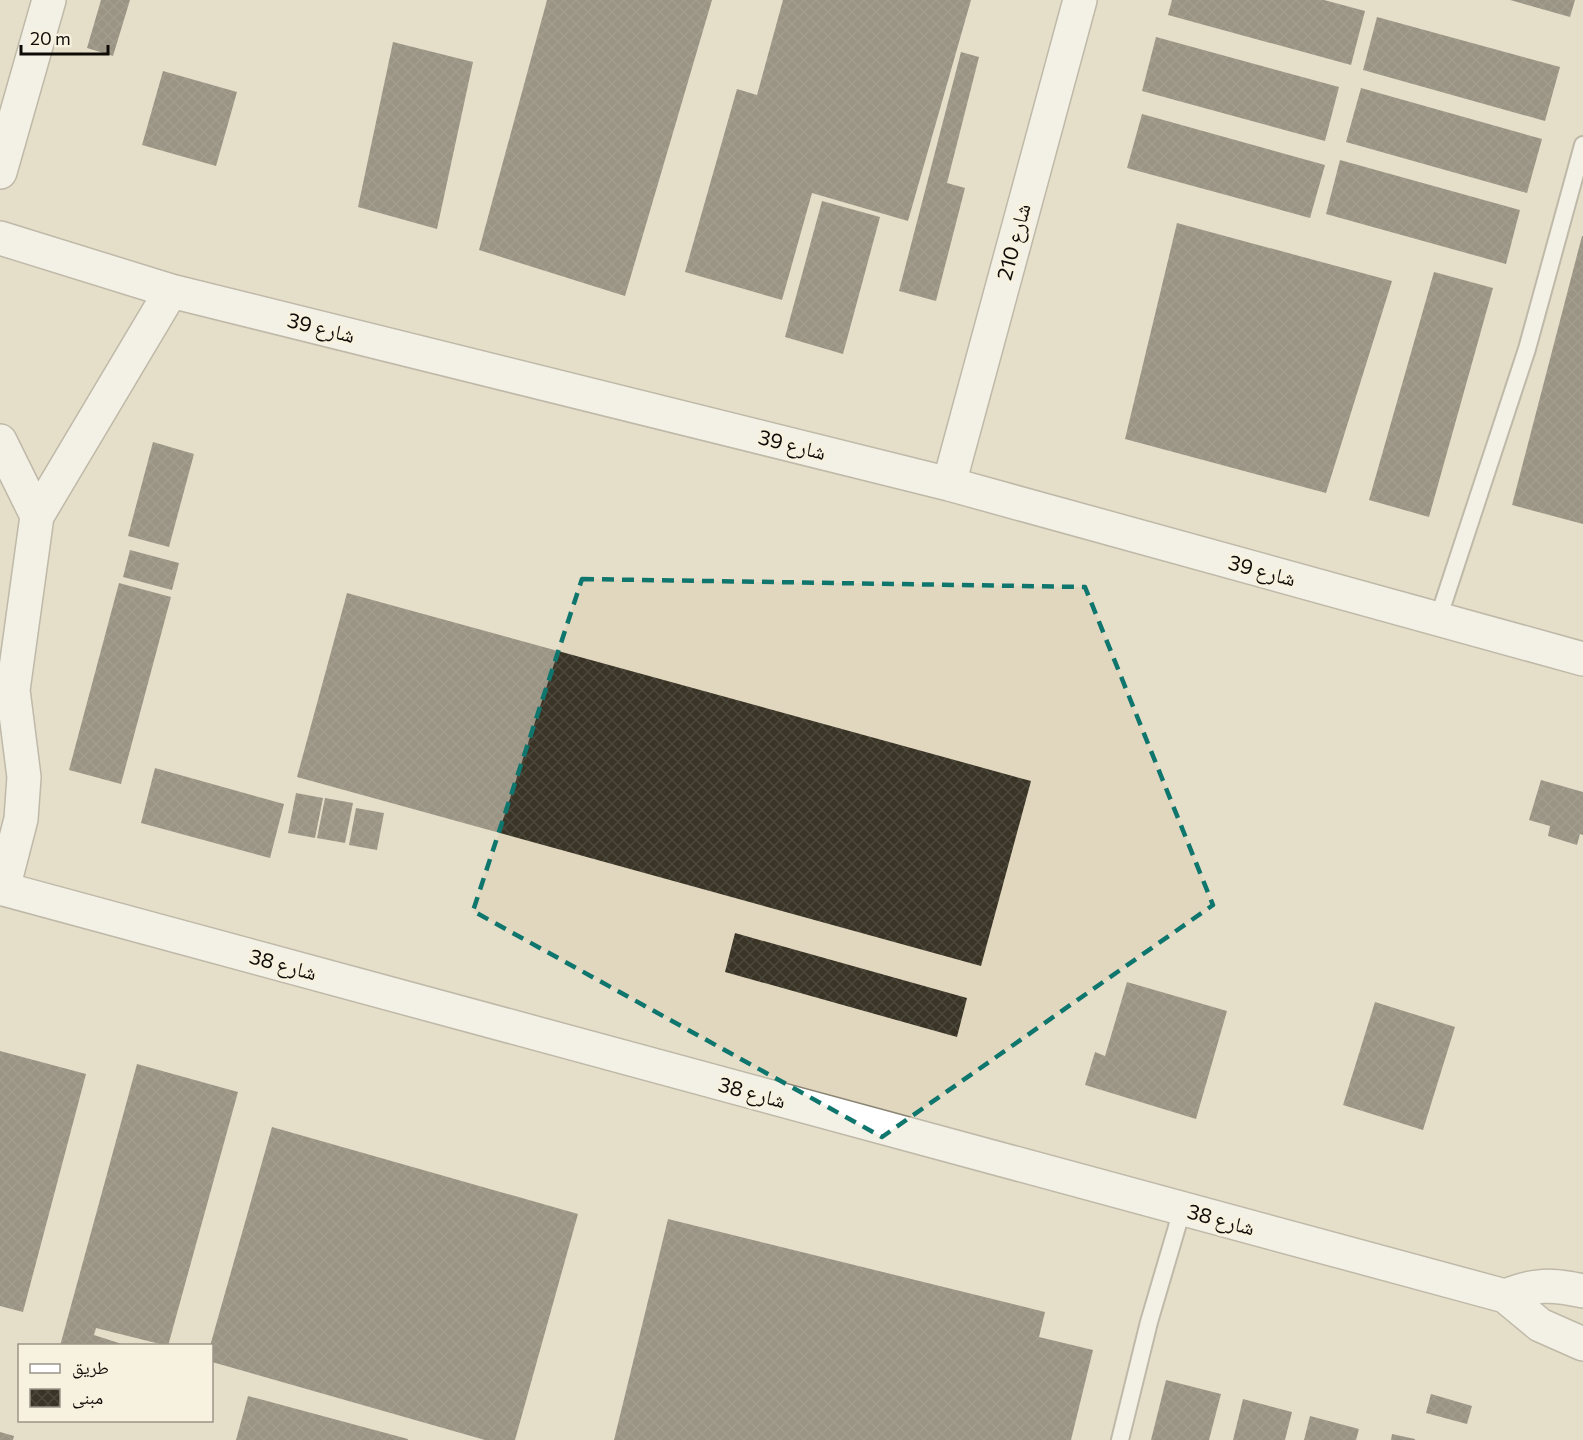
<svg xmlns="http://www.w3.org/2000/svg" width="1583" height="1440" font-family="Commissioner,'Noto Naskh Arabic',sans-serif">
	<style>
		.built { fill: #e1d7bf; fill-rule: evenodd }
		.building { fill: url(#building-cross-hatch) }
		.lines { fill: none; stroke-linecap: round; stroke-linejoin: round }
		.service-casing { stroke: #8b8575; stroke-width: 20 }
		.minor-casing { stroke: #8b8575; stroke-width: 36 }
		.service { stroke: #fff; stroke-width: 16 }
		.minor { stroke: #fff; stroke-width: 33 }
		.marked { fill: none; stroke: #0f766e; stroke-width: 4.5; stroke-dasharray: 12 8; stroke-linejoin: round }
		.labels { text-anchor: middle; stroke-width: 6; stroke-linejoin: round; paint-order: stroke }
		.street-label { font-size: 21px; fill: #0f0c07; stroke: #f7f1df }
	</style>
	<defs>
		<pattern id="building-cross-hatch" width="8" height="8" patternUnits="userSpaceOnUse" patternTransform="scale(1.5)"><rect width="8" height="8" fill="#393426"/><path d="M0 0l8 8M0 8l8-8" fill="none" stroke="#4c483b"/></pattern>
	</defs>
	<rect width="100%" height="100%" fill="#eae3d2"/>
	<path class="built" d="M0,0H1583V1440H0ZM20,1346H212V1420H20Z"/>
	<path class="building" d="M101,0H130L113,56L87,48Z
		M547,0H712L625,296L479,250Z
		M783,0H971L908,221L812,193L782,300L685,272L737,89L757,95Z
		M1172,0H1324L1365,11L1351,65L1168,15Z
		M1510,0H1575L1570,17Z
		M1377,17L1560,67L1545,121L1363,70Z
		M1156,37L1339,87L1325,141L1142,91Z
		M393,42L473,62L437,229L358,207Z
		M961,52L979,57L947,183L965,188L936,301L899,291Z
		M163,71L237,92L216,166L142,145Z
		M1361,88L1542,139L1527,193L1346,142Z
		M1142,114L1325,165L1310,218L1127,168Z
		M1340,160L1520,210L1506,264L1326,214Z
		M822,201L880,217L843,354L785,337Z
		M1177,223L1392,281L1326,493L1125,439Z
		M1582,236H1583V524L1512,505Z
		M1434,272L1493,288L1429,517L1369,500Z
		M153,442L194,454L169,547L128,536Z
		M130,550L179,563L172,590L123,577Z
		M119,583L171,597L121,784L69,770Z
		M347,593L1031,781L981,966L297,777Z
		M155,768L284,804L270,858L141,823Z
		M1541,780L1583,792V835L1580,834L1577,845L1548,836L1550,826L1529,820Z
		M296,793L323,798L315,838L288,833Z
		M325,798L353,803L345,843L317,838Z
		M356,808L384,813L377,850L349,845Z
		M735,933L967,998L957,1037L725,972Z
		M1127,982L1227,1011L1196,1119L1085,1085L1095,1052L1105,1056Z
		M1375,1002L1455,1027L1423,1130L1343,1105Z
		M0,1051L86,1074L23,1312L0,1306Z
		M137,1064L238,1092L168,1346L96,1328L94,1335L128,1346H60Z
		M272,1127L578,1214L515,1440H485L212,1362L210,1346Z
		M668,1219L1045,1312L1039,1337L1093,1350L1071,1440H614Z
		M1166,1380L1221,1394L1209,1440H1151Z
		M1431,1394L1472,1406L1467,1424L1426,1413Z
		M248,1396L408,1439V1440H236Z
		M1243,1399L1292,1412L1285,1440H1233Z
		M1310,1416L1359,1429L1356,1440H1304Z
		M0,1432L14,1436L13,1440H0Z
		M1392,1434L1415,1439V1440H1391Z"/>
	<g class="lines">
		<defs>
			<path id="service" d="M1438,619L1527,349L1583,145
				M1120,1440L1149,1322L1182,1210"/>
			<path id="minor" d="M0,172L49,0
				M0,238L171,291L949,484L1583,659
				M0,441L37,516
				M949,484L1080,0
				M0,888L1505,1296L1540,1325L1583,1344
				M3,889L21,819L24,777L13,690L37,516L171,291
				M1505,1296C1535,1284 1551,1284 1583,1291"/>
		</defs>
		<use href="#service" class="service-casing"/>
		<use href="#minor" class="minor-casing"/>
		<use href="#service" class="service"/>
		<use href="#minor" class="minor"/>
	</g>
	<path d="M0 0H1583V1440H0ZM582,579L1085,587L1213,905L882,1137L473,911Z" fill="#eae3d2" fill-opacity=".55" fill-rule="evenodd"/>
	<path class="marked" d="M582,579L1085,587L1213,905L882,1137L473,911Z"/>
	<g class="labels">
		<g class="street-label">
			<text transform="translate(1014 242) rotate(-75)" y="7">شارع 210</text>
			<text transform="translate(321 328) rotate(14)" y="7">شارع 39</text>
			<text transform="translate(792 445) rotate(14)" y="7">شارع 39</text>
			<text transform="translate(1262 571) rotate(15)" y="7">شارع 39</text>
			<text transform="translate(283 965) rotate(15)" y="7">شارع 38</text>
			<text transform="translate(752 1093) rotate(15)" y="7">شارع 38</text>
			<text transform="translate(1221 1220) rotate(15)" y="7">شارع 38</text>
		</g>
	</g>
	<rect x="18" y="1344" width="195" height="78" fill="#f7f1df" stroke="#9a9589" stroke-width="1.5"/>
	<rect x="30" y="1364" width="30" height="9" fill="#ffffff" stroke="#9a9589" stroke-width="1.5"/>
	<text x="72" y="1374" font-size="18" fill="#0f0c07">طريق</text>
	<rect x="30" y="1389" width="30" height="18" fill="url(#building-cross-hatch)" stroke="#9a9589" stroke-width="1.5"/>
	<text x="72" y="1404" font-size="18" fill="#0f0c07">مبنى</text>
	<path d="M21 45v9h87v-9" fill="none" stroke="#0f0c07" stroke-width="3"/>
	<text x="30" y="45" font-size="18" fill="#0f0c07" stroke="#f7f1df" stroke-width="4.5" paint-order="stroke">20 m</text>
</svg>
